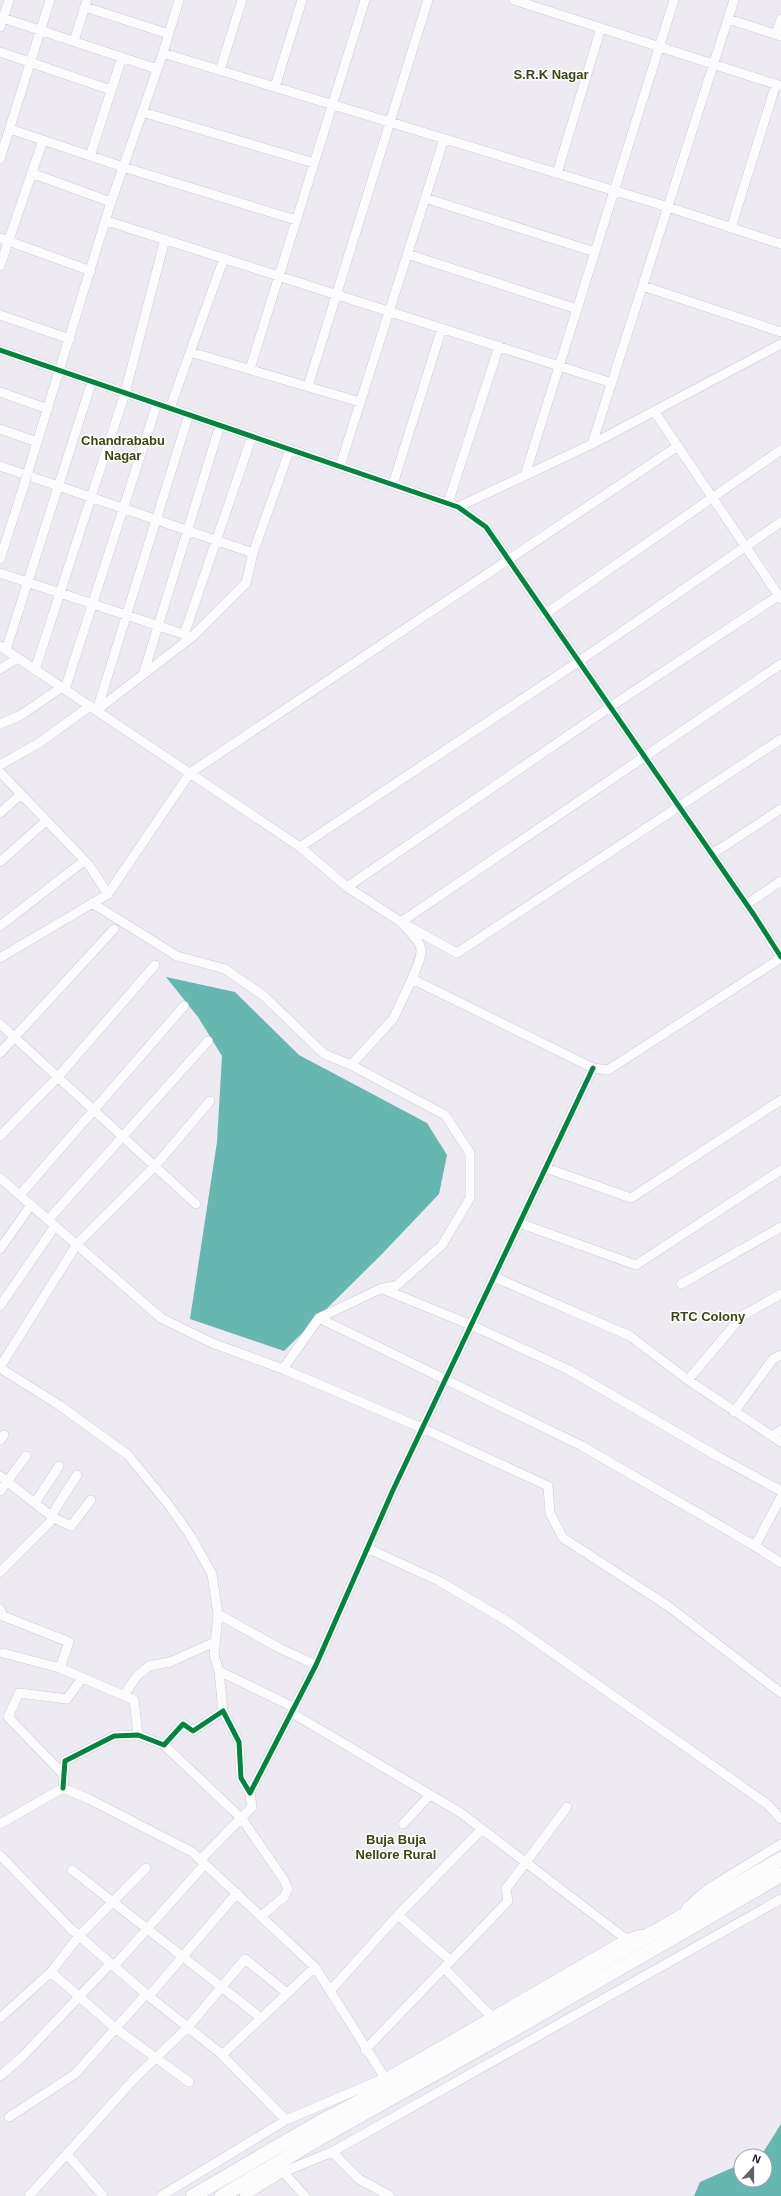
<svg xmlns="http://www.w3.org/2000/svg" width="781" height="2196" font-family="Helvetica,sans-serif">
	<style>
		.water { fill: #66b7b0 }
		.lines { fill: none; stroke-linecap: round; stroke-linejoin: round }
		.minor-casing { stroke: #d0c9d9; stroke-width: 10 }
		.highway-casing { stroke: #d0c9d9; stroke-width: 15 }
		.minor { stroke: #fcfcfd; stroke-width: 9 }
		.highway { stroke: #fcfcfd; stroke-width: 14 }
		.minor-bridge-casing { stroke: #d0c9d9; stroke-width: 10; stroke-linecap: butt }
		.minor-bridge { stroke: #fcfcfd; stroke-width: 9 }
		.cycleway-casing { stroke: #fff; stroke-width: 8 }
		.cycleway { stroke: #00873e; stroke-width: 5 }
		.labels { text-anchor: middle; stroke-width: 3; stroke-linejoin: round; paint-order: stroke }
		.quarter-label { font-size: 13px; font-weight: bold; fill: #394811; stroke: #fff }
	</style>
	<rect width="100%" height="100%" fill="#eeeaf2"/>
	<path class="water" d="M166,977L235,992L299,1055L427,1123L447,1155L439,1194L382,1254L284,1351L190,1319L217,1142L222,1056L198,1017Z
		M781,2124V2196H694L700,2182L741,2164V2180H765V2156H758L762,2154Z"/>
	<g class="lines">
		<defs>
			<path id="minor" d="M514,0L781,86
				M85,7L169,34
				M0,17L157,69
				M728,19L781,36
				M0,27L9,0
				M776,34L781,19
				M74,41L87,0
				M0,52L111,90
				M163,53L668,207L781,244
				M220,70L242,0
				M275,87L302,0
				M142,112L314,163
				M10,129L123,167L296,220
				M90,156L122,57
				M0,159L50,0
				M31,173L111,202
				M557,173L601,28
				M425,198L595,252
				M107,221L612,383
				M731,228L776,84
				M0,238L91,271
				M407,254L577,309
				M0,266L43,140
				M643,286L781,332
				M0,315L70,339
				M0,350L458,507L486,527L754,915L781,957
				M190,352L360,402
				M250,369L365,0
				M308,386L428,0
				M0,392L48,409
				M170,408L224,258
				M654,411L781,599
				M0,429L37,442
				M592,444L734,0
				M0,466L253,553
				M340,466L444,139
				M27,475L111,202L163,53L179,0
				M525,475L674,0
				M393,484L442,328
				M448,503L499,346
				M458,507L592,444L781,344
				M0,559L25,482
				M0,573L189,636
				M545,614L781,450
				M184,635L252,436
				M0,646L300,847L347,887L401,922L457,953L781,739
				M6,650L92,381
				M781,664L401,922C425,949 426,945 412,979L593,1068L608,1070L781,958
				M0,669L18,658
				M35,670L125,393L165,239
				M143,675L220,425
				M65,689L157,404
				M97,710L192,637L246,583L253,553L290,449
				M97,710L189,414
				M0,724L21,715L62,687
				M0,765L39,743L90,706
				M0,772L89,865L108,894L0,958
				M0,813L21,794
				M300,847L578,662L781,522
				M712,854L781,809
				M0,862L46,821
				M347,887L610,707L781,594
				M108,894L190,773L678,446
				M92,903L177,956L225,969L264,996L324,1054L351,1065
				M747,904L781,881
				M0,926L84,861
				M0,1024L196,1204
				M0,1053L114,929
				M0,1136L58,1077L155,965
				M546,1168L631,1198L781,1100
				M0,1178L161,1318L212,1343L283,1369L422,1428L548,1486L550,1513L563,1538L668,1606L781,1693
				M20,1195L184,1006
				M48,1220L208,1041
				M519,1223L636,1265L781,1170
				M0,1249L31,1205
				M494,1277L630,1336L688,1380L781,1442
				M681,1284L781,1227
				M383,1289L471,1325L569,1370L717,1456L781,1491
				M0,1306L55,1226
				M319,1318L582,1446L755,1546L781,1563
				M0,1367L77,1244L155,1166L210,1101
				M0,1368L59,1405L128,1455L168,1504L190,1535L212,1574L218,1614L214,1655L219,1671L223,1711
				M283,1369L319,1318L382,1288L396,1286L442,1245L470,1198V1153L445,1115L351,1065L393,1019L412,979
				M688,1380L742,1316L781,1294
				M734,1412L773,1359L781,1355
				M773,1436L781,1430
				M0,1440L4,1435
				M0,1476L54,1518L71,1526L91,1500
				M0,1491L26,1456
				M35,1503L59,1466
				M51,1516L77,1475
				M755,1546L781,1497
				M367,1548L439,1581L507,1621L767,1804L781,1819
				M0,1572L54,1518
				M0,1609L3,1616L69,1642L60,1668
				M218,1614L281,1649L316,1665
				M3,1653L60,1668L134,1700L138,1735
				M219,1671L295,1708
				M124,1695L137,1676L149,1666L170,1662L215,1642
				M292,1713L461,1813L626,1939
				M164,1745L242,1819L284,1880L288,1889L284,1897L261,1916
				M63,1774L8,1717L19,1693L67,1699L82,1678
				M63,1788L65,1761L114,1736L138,1735L164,1745L183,1724L193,1731L223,1711L239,1742L241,1778L250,1793L316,1665L393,1490L593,1068
				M0,1824L63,1788L89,1799L192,1852L315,1967L222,2055
				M403,1824L430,1795
				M0,1855L70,1928L146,1994L219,2052L286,2120
				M200,1860L252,1807L250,1793
				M72,1870L261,2018
				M686,1908L706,1890L781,1844
				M398,1915L451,1961
				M114,1966L205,1864
				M315,1967L385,2078
				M444,1968L492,2017
				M51,1972L115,2028L189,2082
				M330,1991L398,1915L482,1829
				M149,1996L237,1893
				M0,2018L51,1972L79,1936L146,1868
				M365,2050L508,1901L506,1889L567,1807
				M0,2076L22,2057L111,1963
				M9,2117L75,2074L146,1994
				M332,2152L359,2179L390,2196
				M67,2154L103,2196
				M283,2172L305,2196
				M29,2196L135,2078L188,2027L245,1959L287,1993
				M161,2196L286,2120L385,2078L626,1939L641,1934
				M244,2196L283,2172L332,2152L781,1899"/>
			<path id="highway" d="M193,2196L320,2122L390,2086L496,2026L597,1965L781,1859
				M222,2196L320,2138L511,2031L781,1875"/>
		</defs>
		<use href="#minor" class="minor-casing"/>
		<use href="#highway" class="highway-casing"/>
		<use href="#minor" class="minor"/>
		<use href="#highway" class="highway"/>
		<defs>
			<path id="minor-bridge" d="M25,482L27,475"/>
		</defs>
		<use href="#minor-bridge" class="minor-bridge-casing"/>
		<use href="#minor-bridge" class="minor-bridge"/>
		<defs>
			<path id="cycleway" d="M0,350L458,507L486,527L754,915L781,957
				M63,1788L65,1761L114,1736L138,1735L164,1745L183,1724L193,1731L223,1711L239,1742L241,1778L250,1793L316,1665L393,1490L593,1068"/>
		</defs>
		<use href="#cycleway" class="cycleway-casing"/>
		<use href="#cycleway" class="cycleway"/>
	</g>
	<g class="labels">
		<g class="quarter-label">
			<text x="551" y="79">S.R.K Nagar</text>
			<text x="123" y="445">Chandrababu<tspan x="123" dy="15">Nagar</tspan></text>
			<text x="708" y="1321">RTC Colony</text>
			<text x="396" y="1844">Buja Buja<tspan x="396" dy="15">Nellore Rural</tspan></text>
		</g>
	</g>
	<g transform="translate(753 2168) rotate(21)"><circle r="19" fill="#ffffff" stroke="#a5a1ab"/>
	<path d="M0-3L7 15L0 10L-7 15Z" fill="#675f71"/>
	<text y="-6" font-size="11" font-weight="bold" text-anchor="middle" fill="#1f142c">N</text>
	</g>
</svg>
